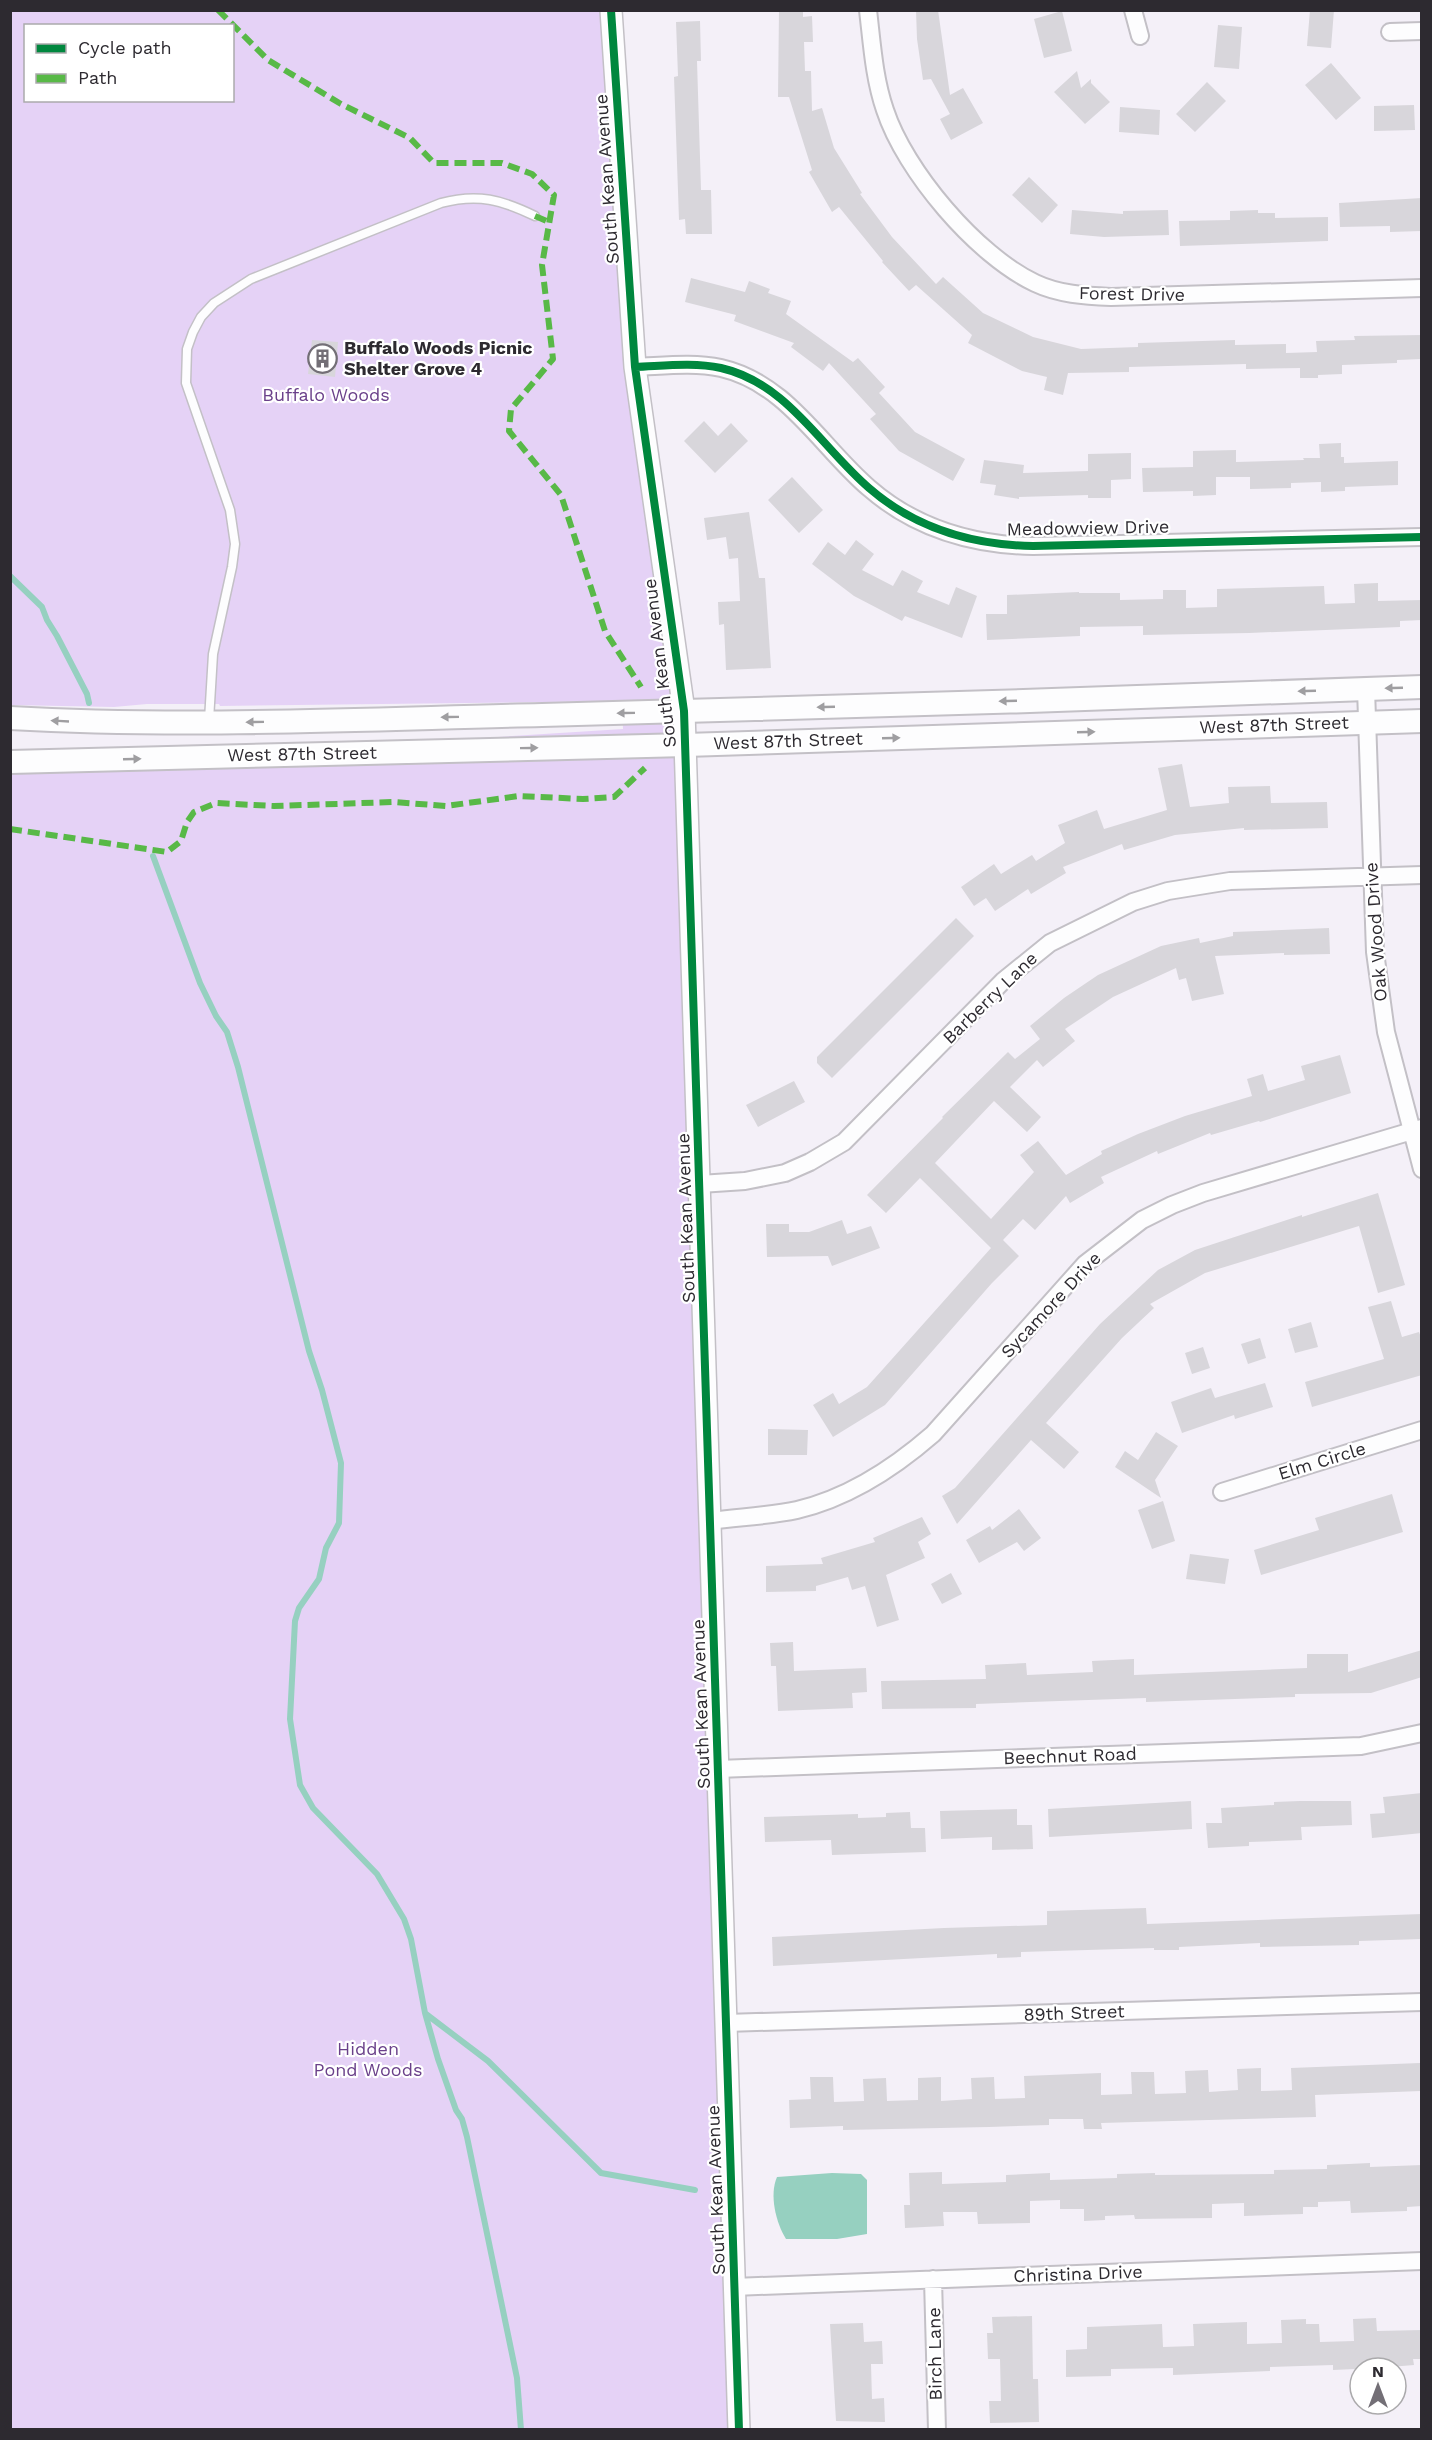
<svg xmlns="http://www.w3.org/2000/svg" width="1432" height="2440" font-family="'Work Sans',sans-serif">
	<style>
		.green { fill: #e5d2f6; fill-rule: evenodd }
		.water { fill: #96d0c0 }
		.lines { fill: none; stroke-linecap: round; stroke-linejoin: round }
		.stream { stroke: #96d0c0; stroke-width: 6 }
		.building { fill: #d8d6db }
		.service-casing { stroke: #c3c0c6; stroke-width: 11 }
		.minor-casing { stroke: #c3c0c6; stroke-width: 20 }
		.tertiary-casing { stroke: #c3c0c6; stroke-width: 24 }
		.secondary-casing { stroke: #c3c0c6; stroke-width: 26 }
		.service { stroke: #fdfdfe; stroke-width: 8 }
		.minor { stroke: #fdfdfe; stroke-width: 16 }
		.tertiary { stroke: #fdfdfe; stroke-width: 21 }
		.secondary { stroke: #fdfdfe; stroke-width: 22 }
		.quiet { stroke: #58b947; stroke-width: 6; stroke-dasharray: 12 6; stroke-linecap: butt }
		.cycleway-casing { stroke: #fff; stroke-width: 11 }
		.cycleway { stroke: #00873e; stroke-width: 8 }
		.oneway { fill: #9f9ea1 }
		.labels { text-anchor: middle; stroke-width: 4.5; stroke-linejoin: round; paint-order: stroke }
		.street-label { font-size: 18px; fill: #2d2a30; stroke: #fff }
		.poi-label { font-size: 18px; font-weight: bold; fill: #2d2a30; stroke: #fff; text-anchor: start }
		.park-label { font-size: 18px; fill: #6a408a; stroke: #fff }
	</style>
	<rect width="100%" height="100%" fill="#f4f0f8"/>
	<path class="green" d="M10,11H621L636,384L679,728L737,2429H11V768L623,729L622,701L220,706L219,704H147L114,707L11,705ZM26,26H232V100H26Z"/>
	<path class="water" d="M832,2173L861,2174L867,2180V2234L837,2239H786C776,2223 769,2195 777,2177Z"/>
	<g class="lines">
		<path class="stream" d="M10,576L42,607L47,620L57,636L87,694L89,703
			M153,856L200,983L216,1016L227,1032L238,1067L309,1351L322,1390L341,1463L339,1523L326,1548L319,1579L299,1608L295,1621L290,1719L300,1785L313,1808L377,1874L404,1919L411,1939L425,2013L438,2059L456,2110L462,2119L467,2137L517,2378L521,2430
			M426,2014L488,2061L601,2173L695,2190"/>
	</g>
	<path class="building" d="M779,10H803V17L812,16L813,42H804L805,71H811L812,111L822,108L834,148L862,193L860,194L892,237L936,284L943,277L983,313L1033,337L1081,349L1138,347V343L1235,340V345L1286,344V353L1317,352L1316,341L1355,340L1354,336L1422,335V359L1397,360V363L1342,365V374L1318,375V378H1300V368L1246,369V364L1129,367V372L1068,373L1063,395L1044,390L1047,377L1022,371L968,343L972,335L916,285L909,291L882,262L883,261L839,207L832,212L809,172L812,170L789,97H778Z
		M916,10H938L950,95L963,88L983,123L951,140L940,119L950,114L931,79L923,80L917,39Z
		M1310,10H1334L1331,48L1307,46Z
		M1062,11L1072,51L1044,58L1034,19Z
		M700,21L701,61H697L701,190H711L712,234H686L685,219L679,220L674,77L678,76L676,22Z
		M1218,25L1242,27L1239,69L1214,67Z
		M1331,63L1361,98L1336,120L1305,85Z
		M1077,71L1081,88L1091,79V83L1110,102L1085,124L1054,92Z
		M1207,82L1226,101L1195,132L1176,114Z
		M1414,105L1415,130L1374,131V106Z
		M1120,107L1160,110L1159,135L1119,132Z
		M1029,177L1058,205L1042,223L1012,195Z
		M1422,198V231L1390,232V226L1340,227L1339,203Z
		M1072,210L1123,214V211L1168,210L1169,235L1104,237L1070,234Z
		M1258,210V213H1275V218L1328,217V241L1180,246L1179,221L1230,220V211Z
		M691,278L745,292L749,281L770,289L768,293L791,301L786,314L853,362L858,358L885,387L879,393L915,432L965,459L953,481L899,451L870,419L876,414L829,363L823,371L791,347L794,343L734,321L736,315L685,302Z
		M312,340L338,342L335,377L308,374Z
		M704,421L718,436L731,423L748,441L715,473L684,441Z
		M1341,443V457H1344V463L1398,461V485L1345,487V491L1321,492V482L1291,483V488L1250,489V477H1216V495L1193,496V491L1143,492L1142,468L1193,467V451L1236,450V462L1304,460L1303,458H1320L1319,444Z
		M1131,453V479L1111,480V498H1088V495L1019,497V499L994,495L996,485L980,483L984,460L1024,465L1023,473L1088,471V454Z
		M792,477L823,510L799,533L768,500Z
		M749,512L759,578H765L771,668L726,670L724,624L719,625L718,602L740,601L738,558L729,559L726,537L707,540L704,518Z
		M856,540L874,554L862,570L893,586L902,570L923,581L917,592L949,605L956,587L977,596L962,638L905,616L902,621L854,596L812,564L828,542L845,555Z
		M1378,583V601L1422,600V620L1400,621V627L1249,633L1143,635V626L1080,627V636L987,640L986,614H1007V595L1079,592V593H1120V600L1163,599V590H1186V608L1217,607V589L1324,586L1325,604L1355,603L1354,584Z
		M1182,764L1190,807L1229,803L1228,787L1270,786L1271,803L1327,802L1328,828L1244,830V828L1175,835L1124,850L1122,844L1063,867L1066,873L1031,894L1028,889L995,911L986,898L974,906L961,887L994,864L1001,874L1032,855L1036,861L1065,843L1058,825L1097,810L1104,829L1167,810L1158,768Z
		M956,918L974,936L832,1078L817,1063V1057Z
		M1329,928L1330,954L1284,955V953L1215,956L1224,994L1192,1001L1186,978L1179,980L1176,968L1113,997L1065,1029L1075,1041L1043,1067L1037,1060L1010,1087L1041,1117L1027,1132L994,1101L935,1163L991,1219L1034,1172L1020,1155L1038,1141L1066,1175L1102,1154L1101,1151L1138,1134L1185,1116L1252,1096L1247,1079L1263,1074L1268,1091L1305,1080L1301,1066L1340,1055L1351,1093L1260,1122L1259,1121L1211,1135L1210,1133L1158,1154L1157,1151L1101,1177L1104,1183L1070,1203L1066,1196L1035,1230L1023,1219L1003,1240L1019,1256L992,1283L885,1405L833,1437L813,1405L833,1393L839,1404L867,1387L991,1248L920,1178L886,1213L867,1195L943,1118L942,1117L1008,1052L1015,1059L1040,1039L1030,1026L1064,998L1098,975L1161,946L1199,938L1200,943L1233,936V932Z
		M794,1081L805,1102L758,1127L746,1105Z
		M1378,1193L1405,1285L1378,1293L1359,1226L1205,1273L1150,1304L1154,1308L1122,1338L1046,1423L1079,1452L1064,1469L1031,1440L957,1524L942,1496L955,1488L1100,1324L1158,1270L1195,1250L1302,1215V1217Z
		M842,1220L847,1234L871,1226L880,1248L832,1266L828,1256L767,1257L766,1224H789V1232H809Z
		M1391,1301L1402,1337L1419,1332L1422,1340V1375L1312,1407L1305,1382L1384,1359L1368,1307Z
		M1311,1322L1318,1347L1295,1353L1288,1329Z
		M1260,1338L1266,1358L1248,1364L1241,1344Z
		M1203,1347L1210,1368L1192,1374L1185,1353Z
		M1265,1383L1273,1407L1235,1419L1234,1415L1182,1433L1171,1402L1211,1388L1215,1398Z
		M768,1429L808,1430L807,1455H768Z
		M1156,1432L1178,1446L1155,1480L1161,1498L1115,1467L1125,1451L1138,1460Z
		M1392,1494L1403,1532L1261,1575L1254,1550L1319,1530L1315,1518Z
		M1163,1501L1175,1541L1152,1549L1138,1510Z
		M1019,1509L1041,1538L1024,1551L1017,1542L979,1563L966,1540L990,1526L992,1530Z
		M922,1517L931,1534L918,1542L925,1558L886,1575L899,1620L877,1627L865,1586L852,1590L848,1577L816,1586V1591L766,1592V1566L823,1564L821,1558L875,1542L873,1538Z
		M1190,1554L1229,1559L1225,1584L1186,1579Z
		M951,1573L962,1594L942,1604L931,1584Z
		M793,1642L794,1671L866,1668L867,1692L852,1693L853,1708L778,1711L776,1666H771L770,1643Z
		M1422,1650V1677L1371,1693L1295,1694V1697L1146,1702V1698L976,1704V1708L882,1709L881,1681L986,1679L985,1665L1026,1663L1027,1675L1093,1672L1092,1661L1134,1659V1675L1307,1668V1654H1348V1672Z
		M1422,1793V1833L1372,1838L1370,1814L1385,1813L1383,1797Z
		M1191,1801L1192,1829L1049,1837L1048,1809Z
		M1300,1801H1351L1352,1825L1301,1827L1302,1840L1249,1842V1846L1208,1848L1206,1823H1222L1221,1808L1274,1805V1802Z
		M1017,1809V1825H1032L1033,1849L992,1850V1837L941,1839L940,1811Z
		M910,1812L911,1828H925L926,1852L832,1855L831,1840L765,1842L764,1817L858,1814V1818L886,1817V1813Z
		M1146,1908L1147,1924L1422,1914V1939L1359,1941V1945L1260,1947V1943L1179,1947V1950H1154V1948L1021,1952V1957L997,1958V1954L773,1966L772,1937L944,1928L1047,1925V1911Z
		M1420,2063L1421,2091L1315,2095L1316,2117L1101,2123L1102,2129H1084L1083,2119H1049V2125L989,2127L843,2130V2126L790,2128L789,2100L811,2099L810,2077H833L834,2102L864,2101L863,2079L886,2078L887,2101L918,2100V2078L941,2077V2101L972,2099L971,2078L994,2077L995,2099L1025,2098L1024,2076L1101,2073V2095L1132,2094L1131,2072H1154L1155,2094L1186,2093L1185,2071L1208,2070L1209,2092L1238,2090L1237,2069L1261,2068V2091L1292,2090L1291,2068Z
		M1370,2163V2167L1422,2165V2206L1407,2207V2211L1351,2213L1350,2201L1318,2202V2207H1303V2214L1244,2216V2203L1212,2204V2218L1135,2219L1134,2215L1105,2216V2220L1084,2221V2209H1060V2200L1030,2201V2223L978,2224L977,2212H943L944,2226L905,2228L904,2205H910L909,2173L942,2172V2184L1006,2182V2175L1050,2173V2180L1117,2178V2174L1155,2173V2175L1274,2174V2170L1327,2169V2165Z
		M1032,2316L1033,2379H1038L1039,2422L990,2423L989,2401H1001L1000,2359H988L987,2333H993L992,2317Z
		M1376,2318L1377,2331L1422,2330V2359H1413L1414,2365L1378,2368L1333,2370V2365L1270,2367V2371L1173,2375V2368L1111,2369V2376L1066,2377V2350L1087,2349V2327L1162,2324L1163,2347L1194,2346L1193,2324L1247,2322V2344L1282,2343L1281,2320L1306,2319V2324H1319L1320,2342L1354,2341L1353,2319Z
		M863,2323L864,2342L882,2341L883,2364H871L872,2399L884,2398L885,2422L836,2421L830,2324Z"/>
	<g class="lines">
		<defs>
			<path id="service" d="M209,720L213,654L232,567L235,544L230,510L186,383L187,349L193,332L201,317L214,303L251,279L441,203C478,193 502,200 535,216"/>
			<path id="minor" d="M868,10C872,44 874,78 885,110C905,171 976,255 1035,283C1058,294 1085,296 1111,297L1422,288
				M1133,10L1140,36
				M1390,32L1422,31
				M635,367C663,366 693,362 721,368C787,383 821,447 869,488C915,528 973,545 1033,546L1422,537
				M1366,689L1375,952L1386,1032L1422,1169
				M700,1184L745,1181L785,1173L810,1162L844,1142L1003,981L1050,943L1133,902L1168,891L1230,881L1422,875
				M1222,1492L1422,1430
				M710,1521C739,1517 769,1516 797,1510C848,1498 894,1468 933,1434L1085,1264L1142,1220L1172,1205L1203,1193L1422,1128
				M718,1769L1361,1746L1422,1733
				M726,2023L1422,2002
				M933,2279L937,2430
				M734,2287L1422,2261"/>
			<path id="tertiary" d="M611,10L635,367L684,711L739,2430"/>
			<path id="secondary" d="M10,718C188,728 365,719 542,715C835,708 1129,698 1422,687
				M10,762L686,745L1422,721"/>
		</defs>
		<use href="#service" class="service-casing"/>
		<use href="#minor" class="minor-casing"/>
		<use href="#tertiary" class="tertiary-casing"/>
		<use href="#secondary" class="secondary-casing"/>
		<use href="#service" class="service"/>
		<use href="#minor" class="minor"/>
		<use href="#tertiary" class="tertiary"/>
		<use href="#secondary" class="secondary"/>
		<path class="quiet" d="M218,10L268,60L341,104L410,138L434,163H502L532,174L554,195L542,265L553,359L511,409L509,431L561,495L605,631L641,687
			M535,216L549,222
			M10,829L167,852L181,841L187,822L194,812L216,803L274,806L394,802L446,806L519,796L583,799L614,797L645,768"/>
		<defs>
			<path id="cycleway" d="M611,10L635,367L684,711L739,2430
				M635,367C663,366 693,362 721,368C787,383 821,447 869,488C915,528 973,545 1033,546L1422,537"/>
		</defs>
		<use href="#cycleway" class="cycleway-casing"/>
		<use href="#cycleway" class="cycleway"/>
	</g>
	<defs><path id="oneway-solid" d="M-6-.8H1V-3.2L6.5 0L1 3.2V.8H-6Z" transform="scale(1.5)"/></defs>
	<g class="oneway">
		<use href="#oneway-solid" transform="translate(1394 688) rotate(178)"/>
		<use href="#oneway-solid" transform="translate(1307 691) rotate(178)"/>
		<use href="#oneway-solid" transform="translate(1008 701) rotate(178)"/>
		<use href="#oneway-solid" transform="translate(826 707) rotate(178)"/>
		<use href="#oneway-solid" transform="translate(626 713) rotate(179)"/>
		<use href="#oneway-solid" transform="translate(450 717) rotate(179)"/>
		<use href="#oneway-solid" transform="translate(60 721) rotate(-177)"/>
		<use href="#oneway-solid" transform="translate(255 722) rotate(179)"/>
		<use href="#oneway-solid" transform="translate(1086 732) rotate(-2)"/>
		<use href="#oneway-solid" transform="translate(891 738) rotate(-2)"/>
		<use href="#oneway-solid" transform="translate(529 748) rotate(-1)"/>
		<use href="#oneway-solid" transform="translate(132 759) rotate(-2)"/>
	</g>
	<defs>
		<symbol id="building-ring" viewBox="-11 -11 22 22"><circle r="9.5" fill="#fff" stroke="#736f76" stroke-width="1.5"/><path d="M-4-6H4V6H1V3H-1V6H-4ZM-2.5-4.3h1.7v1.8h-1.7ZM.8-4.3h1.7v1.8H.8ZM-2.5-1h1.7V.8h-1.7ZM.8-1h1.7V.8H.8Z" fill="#736f76"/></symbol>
	</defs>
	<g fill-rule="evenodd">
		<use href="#building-ring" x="306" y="342" width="33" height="33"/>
	</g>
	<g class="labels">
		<g class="street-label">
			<text transform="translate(607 179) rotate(-94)" y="6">South Kean Avenue</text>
			<text transform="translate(1132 294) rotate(1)" y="6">Forest Drive</text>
			<text transform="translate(1088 528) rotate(-1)" y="6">Meadowview Drive</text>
			<text transform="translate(660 663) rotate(-97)" y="6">South Kean Avenue</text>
			<text transform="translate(1274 725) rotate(-2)" y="6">West 87th Street</text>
			<text transform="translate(788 741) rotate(-2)" y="6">West 87th Street</text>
			<text transform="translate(302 754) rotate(-1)" y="6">West 87th Street</text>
			<text transform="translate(1376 932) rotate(-94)" y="6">Oak Wood Drive</text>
			<text transform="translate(990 998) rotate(-44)" y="6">Barberry Lane</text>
			<text transform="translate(686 1218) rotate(-92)" y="6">South Kean Avenue</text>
			<text transform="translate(1051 1305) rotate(-47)" y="6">Sycamore Drive</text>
			<text transform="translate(1322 1461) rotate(-17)" y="6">Elm Circle</text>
			<text transform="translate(701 1704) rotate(-92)" y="6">South Kean Avenue</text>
			<text transform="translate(1070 1756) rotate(-2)" y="6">Beechnut Road</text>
			<text transform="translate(1074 2013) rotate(-2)" y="6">89th Street</text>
			<text transform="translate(716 2190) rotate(-92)" y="6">South Kean Avenue</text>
			<text transform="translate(1078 2274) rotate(-2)" y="6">Christina Drive</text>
			<text transform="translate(935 2354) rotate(-91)" y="6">Birch Lane</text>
		</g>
		<g class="poi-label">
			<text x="344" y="354">Buffalo Woods Picnic<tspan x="344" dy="21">Shelter Grove 4</tspan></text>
		</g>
		<g class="park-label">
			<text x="326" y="401">Buffalo Woods</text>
			<text x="368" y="2055">Hidden<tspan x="368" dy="21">Pond Woods</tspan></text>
		</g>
	</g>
	<rect width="1432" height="2440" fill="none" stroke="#2d2a30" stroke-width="24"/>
	<rect x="24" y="24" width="210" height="78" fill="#ffffff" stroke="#abaaac" stroke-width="1.5"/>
	<rect x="36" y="44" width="30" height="9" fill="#00873e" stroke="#abaaac" stroke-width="1.5"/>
	<text x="78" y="54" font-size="18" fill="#2d2a30">Cycle path</text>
	<rect x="36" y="74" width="30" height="9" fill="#58b947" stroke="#abaaac" stroke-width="1.5"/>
	<text x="78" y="84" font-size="18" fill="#2d2a30">Path</text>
	<g transform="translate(1378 2386)"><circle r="28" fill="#ffffff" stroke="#abaaac" stroke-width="1.5"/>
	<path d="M0-4.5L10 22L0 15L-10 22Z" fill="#736f76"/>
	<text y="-9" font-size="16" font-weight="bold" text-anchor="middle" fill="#2d2a30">N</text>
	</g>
</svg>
